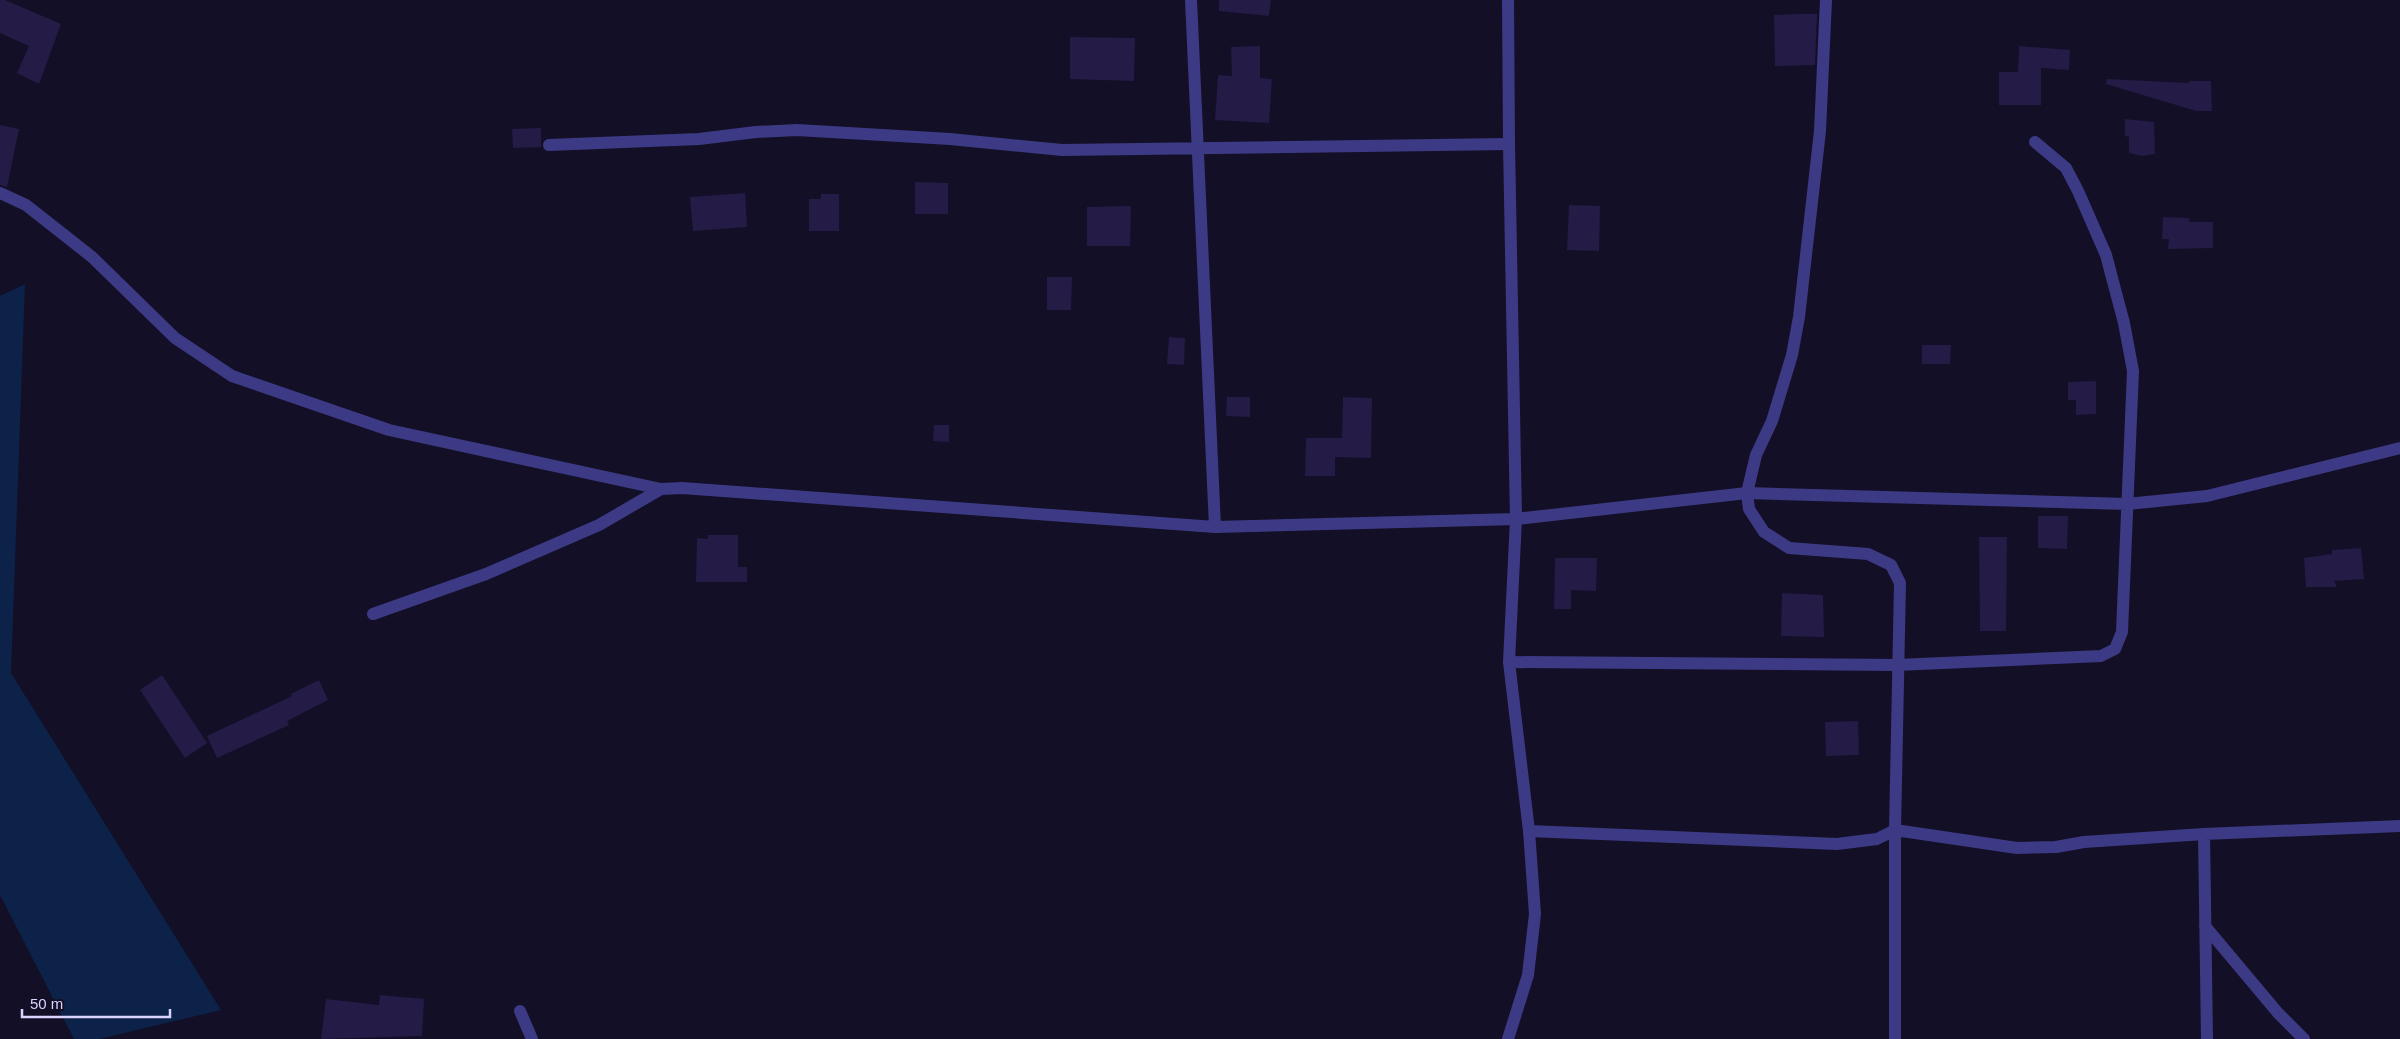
<svg xmlns="http://www.w3.org/2000/svg" width="2400" height="1039" font-family="Arial,sans-serif">
	<style>
		.water { fill: #0c2248 }
		.building { fill: #241b47 }
		.lines { fill: none; stroke-linecap: round; stroke-linejoin: round }
		.minor { stroke: #3d3a85; stroke-width: 12 }
		.tertiary { stroke: #3d3a85; stroke-width: 12 }
	</style>
	<rect width="100%" height="100%" fill="#130f26"/>
	<path class="water" d="M25,284L11,673L221,1010L99,1039H74L0,895V296Z"/>
	<path class="building" d="M0,0H5L61,24L39,84L17,73L29,46L0,33Z
		M1219,0H1271L1269,16L1219,11Z
		M1800,14H1817L1815,65L1775,66L1774,15Z
		M1070,37L1135,38L1134,81L1070,79Z
		M1260,46V78L1272,79L1269,123L1215,120L1218,75L1232,76L1231,47Z
		M2019,46L2070,50L2069,70L2041,68V105H1999V72H2018Z
		M2107,79L2189,83V81H2211L2212,111H2196L2106,84Z
		M2125,119L2154,122L2155,154L2142,156L2129,153V137L2125,136Z
		M0,125L19,129L7,187L0,185Z
		M541,128V147L513,148L512,129Z
		M915,182L948,183V214H915Z
		M745,193L747,227L693,231L690,197Z
		M821,194H839V231H809V199H821Z
		M1569,205L1600,206L1599,251L1567,250Z
		M1131,206L1130,246H1087V207Z
		M2163,217L2190,218L2189,222H2213V248L2168,249L2169,239H2162Z
		M1047,277H1072L1071,310H1047Z
		M1169,337L1185,338L1184,365L1167,364Z
		M1922,345H1951L1950,364H1922Z
		M2096,381V414L2076,415V400H2068V382Z
		M1227,397H1250V417L1226,416Z
		M1343,397L1372,398L1371,458L1335,457V476H1305L1306,438H1342Z
		M934,425H949V442L933,441Z
		M2038,516H2068L2067,549L2038,548Z
		M708,535H738V567H747V582H696L697,538L708,539Z
		M1979,537H2007L2006,631H1980Z
		M2361,548L2364,579L2334,581L2337,587H2306L2304,558L2332,554V550Z
		M1555,558H1597L1596,591L1571,590V609H1554Z
		M1782,593L1823,595L1824,637L1781,636Z
		M162,675L207,743L185,758L140,690Z
		M319,680L328,700L287,721L289,725L217,758L207,736L292,696L291,694Z
		M1858,721L1859,755L1826,756L1825,722Z
		M380,995L424,999L422,1036L321,1039L326,999L379,1005Z"/>
	<g class="lines">
		<path class="minor" d="M1191,0L1215,527
			M1826,0L1820,131L1799,317L1792,355L1772,421L1756,455L1747,493L1749,509L1764,532L1789,548L1868,554L1891,565L1900,583L1895,830L2017,848L2056,847L2084,842L2204,834L2400,826
			M549,145L699,139L756,132L797,130L950,139L1062,150L1509,144
			M0,193L26,205L92,257L175,338L232,376L389,430L661,489
			M373,614L486,574L599,525L661,489L682,488L1215,527L1516,519L1747,493L2127,504L2207,496L2400,448
			M1509,662L1897,665L2101,656L2115,649L2122,632L2133,371L2124,323L2106,255L2078,191L2066,168L2035,142
			M1529,831L1837,844L1877,839L1895,830V1039
			M2204,834L2207,1039
			M2205,926L2278,1013L2304,1039
			M520,1011L532,1039"/>
		<path class="tertiary" d="M1508,1039L1528,975L1535,914L1529,831L1509,662L1516,519L1509,144L1508,0"/>
	</g>
	<path d="M22 1009v8h148v-8" fill="none" stroke="#d9d4ff" stroke-width="2.5"/>
	<text x="30" y="1009" font-size="15" fill="#d9d4ff" stroke="#130f26" stroke-width="4" paint-order="stroke">50 m</text>
</svg>
